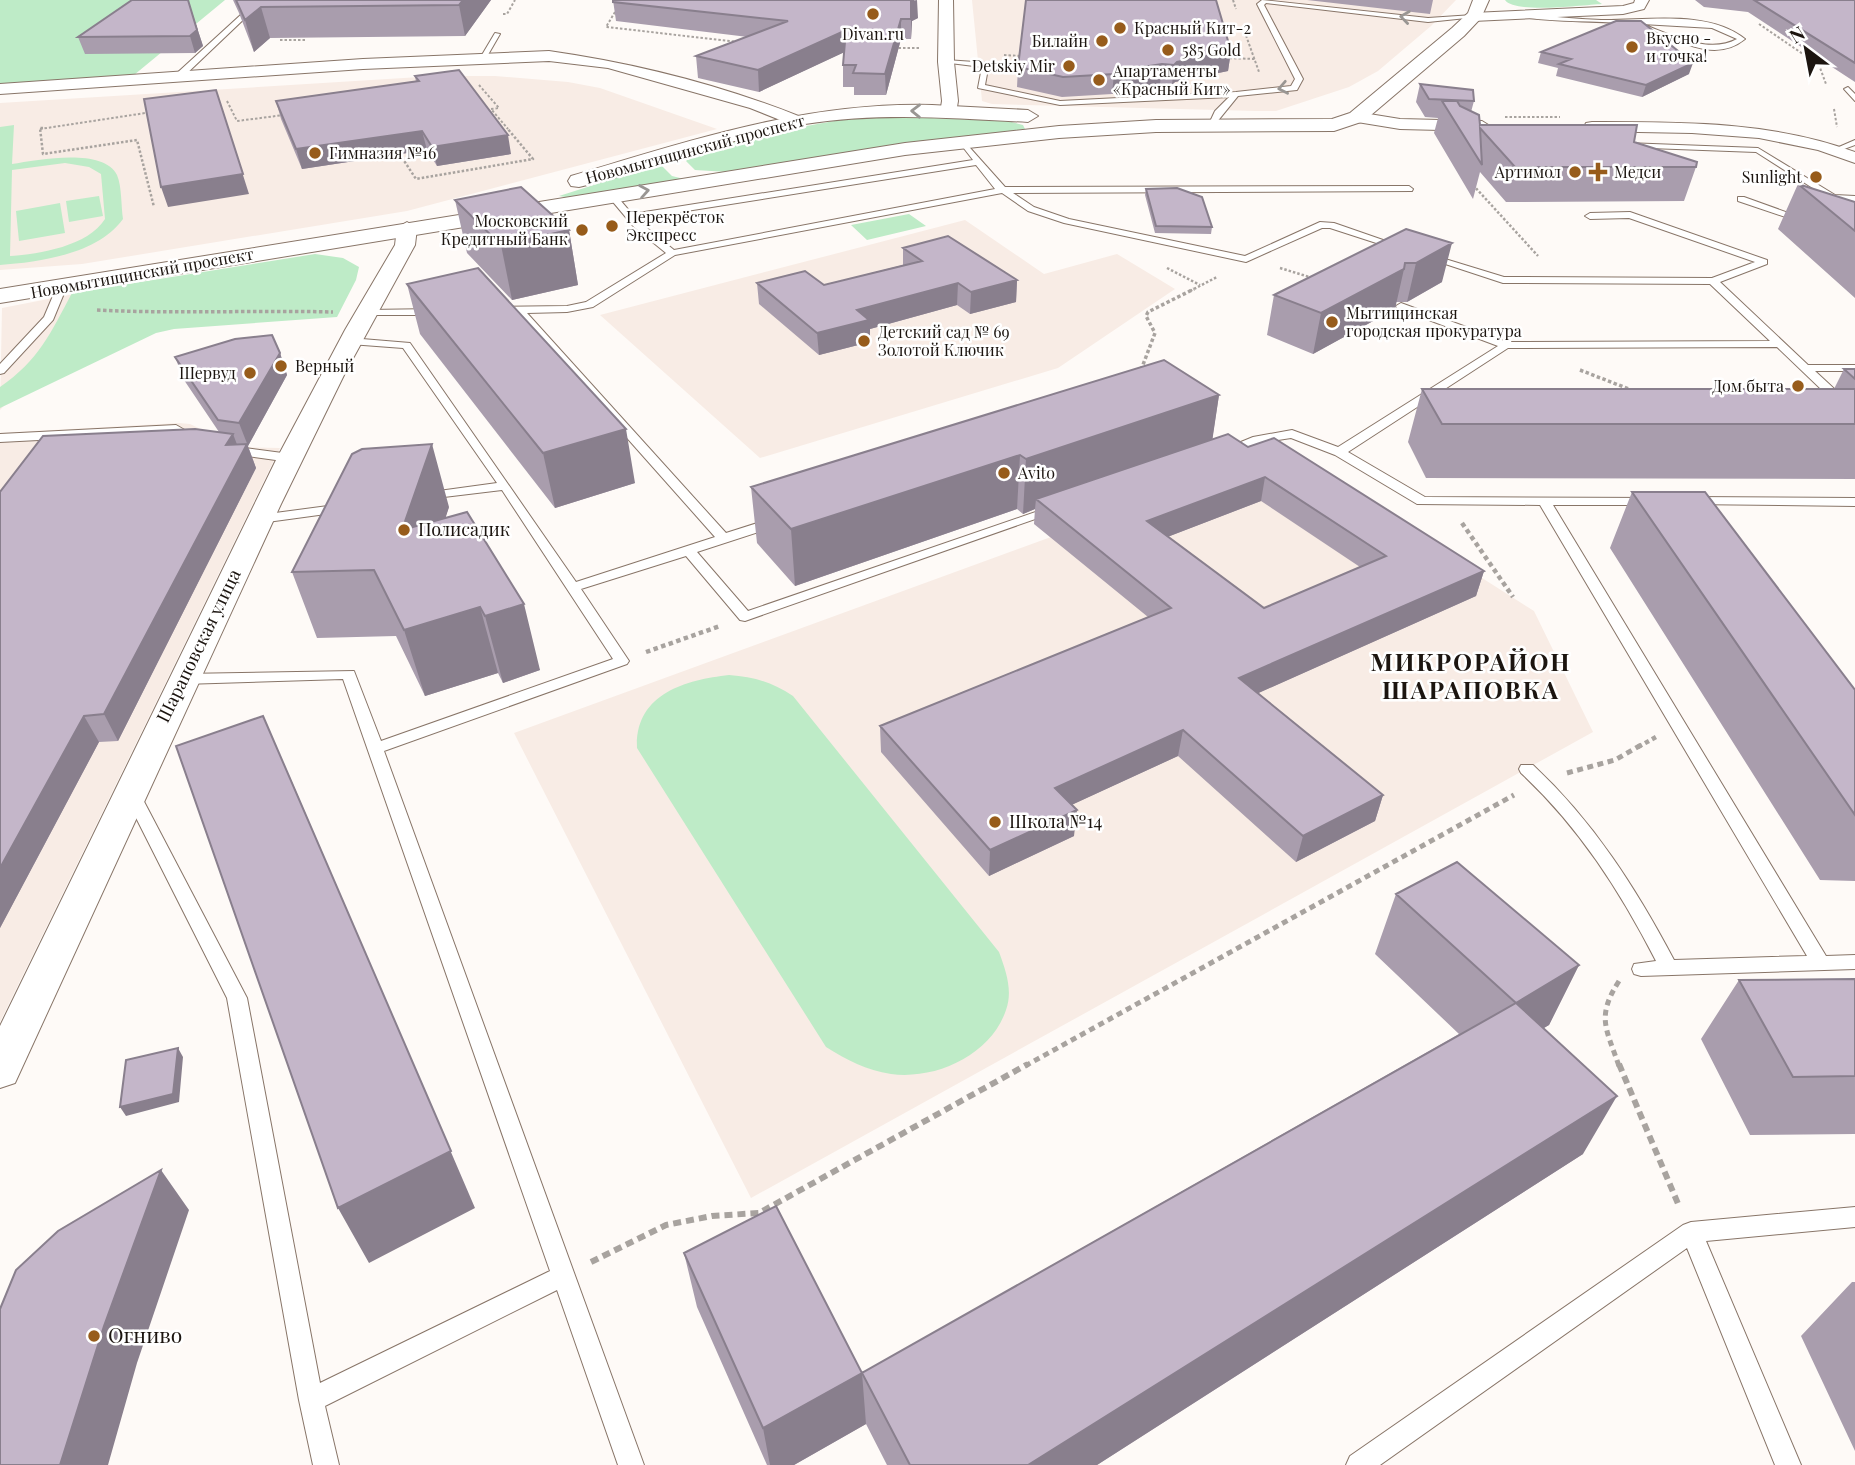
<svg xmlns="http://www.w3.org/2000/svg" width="1855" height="1465" font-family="'Playfair Display',serif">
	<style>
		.built { fill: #f8ece5 }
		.green { fill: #beebc7; fill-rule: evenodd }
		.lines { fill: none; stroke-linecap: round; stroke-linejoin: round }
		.lane-casing { stroke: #887568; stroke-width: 2 }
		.street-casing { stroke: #887568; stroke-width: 2 }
		.secondary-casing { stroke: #887568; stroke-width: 2 }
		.path-far5 { stroke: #a8a39f; stroke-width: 2; stroke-dasharray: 2.5 2; stroke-linecap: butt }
		.path-far4 { stroke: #a8a39f; stroke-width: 2.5; stroke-dasharray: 2.5 2; stroke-linecap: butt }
		.path-far3 { stroke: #a8a39f; stroke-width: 3.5; stroke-dasharray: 3.5 2.5; stroke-linecap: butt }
		.path-far2 { stroke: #a8a39f; stroke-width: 4.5; stroke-dasharray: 4.5 3.5; stroke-linecap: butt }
		.path-far1 { stroke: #a8a39f; stroke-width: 5; stroke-dasharray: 6 4.5; stroke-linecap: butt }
		.path { stroke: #a8a39f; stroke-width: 6; stroke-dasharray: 8 5; stroke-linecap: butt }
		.lane { fill: #fff; fill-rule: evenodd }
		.street { fill: #fff; fill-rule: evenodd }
		.secondary { fill: #fff; fill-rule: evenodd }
		.wall { fill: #a99dad; fill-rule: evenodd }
		.shaded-wall { fill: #897f8d }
		.building { fill: #c4b6c9; stroke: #897f8d; stroke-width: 2; fill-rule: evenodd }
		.oneway { stroke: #999693 }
		.poi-dot { fill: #975c1b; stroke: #fff; stroke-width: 2.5 }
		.labels { text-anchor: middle; stroke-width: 5; stroke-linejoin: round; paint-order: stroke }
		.far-poi-label { font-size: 16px; fill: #1c1510; stroke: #fff; text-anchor: start }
		.far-street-label { font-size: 16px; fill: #1c1510; stroke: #fff }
		.poi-label { font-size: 18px; fill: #1c1510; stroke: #fff; text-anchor: start }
		.street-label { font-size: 18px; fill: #1c1510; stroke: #fff }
		.near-poi-label { font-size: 21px; fill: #1c1510; stroke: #fff; text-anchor: start }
		.district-label { font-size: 24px; font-weight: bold; letter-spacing: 2px; fill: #1c1510; stroke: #fff }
	</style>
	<rect width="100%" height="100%" fill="#fefaf7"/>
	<path class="built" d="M972,0H1456L1431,26L1378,71L1349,87L1276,111H1256L992,104L982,101Z
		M436,76H495L568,82L600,88L717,129L407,211L82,264L0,270V103Z
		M965,220L1044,274L1117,254L1175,289L1058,368L760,458L600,315Z
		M79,293L62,343L0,410L2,308Z
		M179,423L190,424L238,447L280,448L0,1022V433Z
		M1284,452L1534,611L1593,732L751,1198L514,733Z"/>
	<path class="green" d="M0,0H225L134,75L0,85Z
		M1505,0H1596L1602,4C1583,5 1514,14 1505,0Z
		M904,117L1008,121L1023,125L1025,129L875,148L728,172L695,170L686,161C700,145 822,122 849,119C867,117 886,118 904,117Z
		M14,125L12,164C38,160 103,147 117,175C122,187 121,206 123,219C98,254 40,262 0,265V127ZM65,163L89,167L101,174L105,219C88,246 40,254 10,256L12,170Z
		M660,164L672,176L684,179L571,198L559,196Z
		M99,196L103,216L69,222L66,201Z
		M60,203L65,233L19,241L16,211Z
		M909,214L926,226L867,240L851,225Z
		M315,254L343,258L359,267L356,280L337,317L174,329L156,333L0,408V387C39,360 50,334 72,293Z
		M729,675C754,677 772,682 793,696L999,952C1006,971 1013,991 1006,1010C991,1055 936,1080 891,1074C866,1070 847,1060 826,1047L637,748C635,694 685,680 729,675Z"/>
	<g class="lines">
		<defs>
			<path id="lane" d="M257,0H264L182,78H176V74Z
				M1262,0L1428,18L1473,15L1476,17L1428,22L1266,3L1264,5L1303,79L1297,90L1238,96L1212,128L1208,126L1215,111L1229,97L1060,105L978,88L982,67L942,62L946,60L989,63L985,85L1060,101L1236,92L1291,86L1295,79L1257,4Z
				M1524,14C1550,16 1575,19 1601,20C1645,21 1708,9 1745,39C1708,69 1665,28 1629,24C1593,20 1557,23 1522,17ZM1642,24L1712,28L1737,39C1708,55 1670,34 1642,24Z
				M495,33L500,34L485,60H479Z
				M1848,87L1855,94V101L1844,89Z
				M963,140L1005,187L1409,186L1413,189L1412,191L1013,193L1034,207L1069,219L1245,256L1320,222L1334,223L1406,248L1401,251L1330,228H1322L1246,262L1064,223L1028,211L1002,193L675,255L593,307L567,312L527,313L726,533L770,519H780V525L697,552L748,611L1050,507L1055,506L1061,510L745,621L740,620L686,556L581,589L629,661L627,664L384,751L644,1465H618L557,1290L325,1406L339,1465H313L299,1400L227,998L123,792L125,788H137L139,792L247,998L320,1383L550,1271L343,679L183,684L175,679L183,674L354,671L381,741L613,659L502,490L419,500L418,497L424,493L497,483L403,348L350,344L345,341L350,338L410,343L576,582L715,537L516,313H496L491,310L496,307L567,306L586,302L666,253L634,227L608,196L609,194H615L632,214L973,160L959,142ZM976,165L995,189L674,250L636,219Z
				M1855,140V145L1836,152L1832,150Z
				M1626,143L1758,148L1835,195L1855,196V202L1830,199L1756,152L1623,147V143Z
				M1738,197H1744L1808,220L1800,222L1738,201Z
				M1630,212L1767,260V264L1720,282L1808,365H1855V371H1815L1855,408V414L1846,413L1777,347L1508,348L1348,452L1425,497L1654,498L1655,501L1649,505H1553L1826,956L1855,955V969L1641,976L1634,974L1632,969L1634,964L1656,961C1620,891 1579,827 1521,773L1519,769L1521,765H1533C1593,821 1636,888 1674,960L1807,956L1540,505L1417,504L1335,455L1291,438L1259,443L1225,455L1219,451L1253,437L1292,430L1338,447L1498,346L1397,308L1396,306L1401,303L1507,342L1770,341L1710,284L1503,283L1424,257L1432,255L1504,277L1712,278L1755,262L1629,218L1590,219L1585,216L1590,213Z
				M58,284L67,286L53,320L4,373L0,374V364L44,317Z
				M368,310L435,309L440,312L435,315H364L363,313Z
				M176,425L202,440L200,443H192L174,433L0,442V434Z
				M230,446L290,454L296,458L290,462L226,453L224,450Z
				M1692,497L1855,498V506L1687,504L1686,501Z
				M343,504L348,505V511L260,523L253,519L260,515Z
				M1855,1207V1227L1706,1241L1801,1465H1775L1687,1248L1380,1465H1346L1350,1456L1683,1225L1691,1222Z"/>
			<path id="street" d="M939,0H953L954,62L958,101L956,113L948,118L940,113L942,101L938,62Z
				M1635,0H1649L1644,9L1623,14L1473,21L1466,17L1473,13L1623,6L1634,3Z
				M549,51C634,63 721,85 801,117L803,121L795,126L750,108L608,68L549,61L363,69L0,94V84L363,59Z
				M1357,112L1400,119L1482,121L1490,126L1482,131L1400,129L1351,121L1349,117Z
				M1592,122C1682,122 1770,121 1855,152V163L1818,150L1759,138L1692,133L1586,131L1584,127L1586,123Z
				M407,222L417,228L415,245L345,373L281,504L15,1083L0,1088V1026L276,460L345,330L395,245L397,228Z"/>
			<path id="secondary" d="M1473,0H1489L1481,18L1464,36L1364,121L1334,131L1156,132L1059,138L905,155L0,303V289L905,143L1059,126L1156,120L1332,119L1350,113L1452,28L1468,13Z
				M932,105L1028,110L1038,116L1028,122C953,118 879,112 805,124C727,138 655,169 579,187L571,186L568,181L571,176C693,140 804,102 932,105Z"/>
		</defs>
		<use href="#lane" class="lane-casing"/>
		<use href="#street" class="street-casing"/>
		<use href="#secondary" class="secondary-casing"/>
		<path class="path-far5" d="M1233,0L1236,9
			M615,12L606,27L739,42
			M503,14H507L515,0
			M1759,24L1819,65L1826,84
			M1243,27L1259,72
			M280,40H306
			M894,48H920
			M1004,55L1021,56
			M1225,58L1255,59
			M479,85L499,108L491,109L508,129
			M227,101L237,121L284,115
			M1834,109L1837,127
			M1505,117H1560
			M40,129L152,112"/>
		<path class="path-far4" d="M43,128H40L43,154L137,140L154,207
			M397,150L416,179L533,159L507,128
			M1473,185L1538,256
			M1167,268L1200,285
			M1280,268L1316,279
			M1190,291L1217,277"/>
		<path class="path-far3" d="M97,310C176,314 254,310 333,312
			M1141,370L1155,333L1146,316L1148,312L1194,289
			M1580,370L1634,391"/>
		<path class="path-far2" d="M1462,523L1513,597
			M646,652L720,626
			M1638,747L1656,737"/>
		<path class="path-far1" d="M1567,773L1615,760L1641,745
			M1619,981C1596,1017 1606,1028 1619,1066
			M1025,1066L1514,795"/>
		<path class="path" d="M1619,1064L1679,1206
			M591,1262L666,1225L712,1216L759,1213L1028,1064"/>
		<use href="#lane" class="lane"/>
		<use href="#street" class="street"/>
		<use href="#secondary" class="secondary"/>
	</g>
	<path class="wall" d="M188,0L203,46L195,53L85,54L78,37Z
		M233,0H491L465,36L270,38L254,52L239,13Z
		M613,0L918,18L912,21L911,39H901L886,95H854V87H843V65L844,52L759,92L698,78L696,56L748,37L616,21Z
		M1307,0H1433L1430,14Z
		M1695,0H1855V82L1748,12L1704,7Z
		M1231,51L1228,71L1175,82L1172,85L1160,84L1115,91L1112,94L1062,97L1017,87L1018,67Z
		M1541,52L1689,74L1642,97L1556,76L1558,68L1538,63Z
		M415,76L511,154L437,166L427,150L302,169L281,119L276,101L416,82Z
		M1420,84L1474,101L1471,112L1480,125L1634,142L1696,167L1684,201L1506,202L1480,172L1473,199L1434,133L1438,118L1425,117L1416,102Z
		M1798,184L1855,202V298L1778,229Z
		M1146,189L1212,227L1211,234L1155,233L1145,195Z
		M455,200L569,230L578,285L512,300L467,253Z
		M1406,229L1442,282L1407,302H1396L1395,309L1313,354L1267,335L1274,295Z
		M903,248L1017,280L1016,302L970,314L957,305L870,329V342L819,355L759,304L757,283L824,285L903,265Z
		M407,284L635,483L555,508L420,334Z
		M280,353L287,375L248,446L256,468L118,741L99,742L0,928V492L219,432L184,380L175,357Z
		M1844,369H1855V479L1426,478L1408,442L1422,389H1834Z
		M1219,395L1212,440L1248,447L1484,571L1476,596L1258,693L1383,795L1375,821L1296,862L1178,756L1071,805L1074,836L989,876L881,752L880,726L1148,617L1034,524L1035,509L1023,514L1017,509L795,586L757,543L751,487ZM1261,501L1360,567L1264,608L1167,537Z
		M1632,492L1855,690V881L1820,880L1610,548Z
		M449,507L445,518L540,670L503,683L498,673L425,696L396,636L317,638L292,572Z
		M1396,894L1579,965L1549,1025L1543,1028L1583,1154L1097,1465H887L866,1424L794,1465H767L697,1307L684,1253L862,1373L1459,1034L1375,954Z
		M1855,979V1134L1750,1135L1701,1039L1739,980Z
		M1852,1282H1855V1451L1801,1336Z"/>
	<path class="shaded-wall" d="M188,0L203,46L195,53L190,36Z
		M463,0H491L465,36L459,5Z
		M917,0L918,18L912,21L911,39V1Z
		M261,7L270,38L254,52L245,20Z
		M901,19V39L886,95L885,74Z
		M846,30L847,51L759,92L758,70Z
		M1231,51L1228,71L1175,82L1172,85L1174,65L1177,62Z
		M1693,63L1689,74L1642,97L1646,85Z
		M1162,64L1160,84L1115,91L1112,94L1114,74L1117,71Z
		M216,90L249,194L168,207L161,187Z
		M422,131L427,150L302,169L296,149Z
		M508,135L511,154L437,166L432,147Z
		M569,230L578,285L512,300L501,245Z
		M1452,243L1442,282L1407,302L1416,263Z
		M1404,269L1395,309L1313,354L1321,313Z
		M1017,280L1016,302L970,314L971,292Z
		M958,283L957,305L870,329V342L819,355L817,333L857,310Z
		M280,353L287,375L248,446L239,423Z
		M1219,395L1211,449L1036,499L1035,509L1023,514L1026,459Z
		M626,429L635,483L555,508L543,453Z
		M233,434L241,455L247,444L256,468L118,741L104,714L226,445Z
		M432,444L449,507L421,595L402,530Z
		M1020,455L1017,509L795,586L791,529Z
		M1265,477L1261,501L1144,546L1147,521Z
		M1484,571L1476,596L1234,704L1239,678Z
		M524,604L540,670L503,683L485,616Z
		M480,607L498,673L425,696L404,630Z
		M84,716L99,742L0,928V868Z
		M1183,730L1178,756L1052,814L1055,788Z
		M289,775L475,1208L369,1263L338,1208Z
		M1383,795L1375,821L1296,862L1303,836Z
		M1077,810L1074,836L989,876L990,850Z
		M1579,965L1549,1025L1488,1062L1516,1003Z
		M178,1048L183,1057L179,1102L126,1116L120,1107Z
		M1617,1096L1583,1154L1097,1465H1028Z
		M161,1170L189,1210L137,1363L108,1465H60L104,1326Z
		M862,1373L866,1424L794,1465H770L763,1428Z"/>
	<path class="building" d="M132,0H188L197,30L190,36L78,37Z
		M236,0H463L459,5L261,7L245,20Z
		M613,0H914L911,1V19H901L885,74L853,73L856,65H843L846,30L758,70L696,56L788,21L613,2Z
		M1026,0H1216L1231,51L1177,62L1174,65L1162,64L1117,71L1114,74L1063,77L1018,67Z
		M1754,0H1855V63Z
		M1616,21H1641L1693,63L1646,85L1559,64L1571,59L1541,52Z
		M459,70L508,135L432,147L422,131L296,149L276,101L419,81L415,76Z
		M1420,84L1473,90L1474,101L1429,99Z
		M216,90L243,174L161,187L144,99Z
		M1442,101H1457L1460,106L1479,115L1480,125H1637L1634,142L1697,162L1696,167H1515L1480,128L1482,165Z
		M1798,184L1855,202V231Z
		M521,187L569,230L501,245L455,200Z
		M1177,188L1202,197L1212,227L1156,226L1146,189Z
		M1406,229L1452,243L1416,263H1405L1404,269L1321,313L1274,295Z
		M948,236L1017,280L971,292L958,283L857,310L869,320L817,333L757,283L805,271L824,285L922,261L903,248Z
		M478,268L626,429L543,453L407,284Z
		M272,335L280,353L239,423L218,420L175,357L235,339Z
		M1164,360L1219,395L1026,459L1020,455L791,529L751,487Z
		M1844,369H1855V379Z
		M1422,389H1855V424H1442Z
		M195,429L233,434L226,445L247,444L104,714L84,716L0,868V492L43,436Z
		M1228,434L1248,447L1274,438L1484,571L1239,678L1383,795L1303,836L1183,730L1055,788L1077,810L990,850L880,726L1171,608L1036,499ZM1265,477L1386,556L1264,608L1147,521Z
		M432,444L402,530L467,512L524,604L485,616L480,607L404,630L374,570L292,572L352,454L362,449Z
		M1632,492H1705L1855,690V815Z
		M263,716L451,1151L338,1208L176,746Z
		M1457,862L1579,965L1516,1003L1396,894Z
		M1855,979V1076L1793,1077L1739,980Z
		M1516,1003L1617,1096L1028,1465H910L862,1373Z
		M178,1048L173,1094L120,1107L126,1060Z
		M161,1170L104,1326L60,1465H0V1309L16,1270L58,1231Z
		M776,1206L862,1373L763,1428L684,1253Z"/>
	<defs><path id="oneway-chevron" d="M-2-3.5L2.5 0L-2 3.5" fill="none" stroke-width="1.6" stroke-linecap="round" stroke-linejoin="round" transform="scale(1.75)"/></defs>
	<g class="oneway">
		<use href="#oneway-chevron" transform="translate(1405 17) rotate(-172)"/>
		<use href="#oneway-chevron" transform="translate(1283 88) rotate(169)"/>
		<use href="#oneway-chevron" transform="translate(916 111) rotate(-179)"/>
		<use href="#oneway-chevron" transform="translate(644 191) rotate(-10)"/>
	</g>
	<g class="poi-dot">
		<circle cx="873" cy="14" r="7"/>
		<circle cx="1120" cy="28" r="7"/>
		<circle cx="1102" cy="41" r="7"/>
		<circle cx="1632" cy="47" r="7"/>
		<circle cx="1168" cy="50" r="7"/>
		<circle cx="1069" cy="66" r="7"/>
		<circle cx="1099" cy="80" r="7"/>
		<circle cx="315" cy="153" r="7"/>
		<circle cx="1575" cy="172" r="7"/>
		<path d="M1594.5 161.5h7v7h7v7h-7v7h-7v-7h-7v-7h7z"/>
		<circle cx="1816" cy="177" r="7"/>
		<circle cx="612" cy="226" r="7"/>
		<circle cx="582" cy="230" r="7"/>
		<circle cx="1332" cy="322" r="7"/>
		<circle cx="864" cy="341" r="7"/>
		<circle cx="281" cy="366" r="7"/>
		<circle cx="250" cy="373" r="7"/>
		<circle cx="1798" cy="386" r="7"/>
		<circle cx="1004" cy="473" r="7"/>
		<circle cx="404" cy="530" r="7"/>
		<circle cx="995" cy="822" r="7"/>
		<circle cx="94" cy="1336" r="7"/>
	</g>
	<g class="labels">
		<g class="far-poi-label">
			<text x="1134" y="34">Красный Кит-2</text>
			<text x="873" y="40" text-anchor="middle">Divan.ru</text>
			<text x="1646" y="44">Вкусно -<tspan x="1646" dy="18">и точка!</tspan></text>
			<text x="1088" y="47" text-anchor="end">Билайн</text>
			<text x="1182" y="56">585 Gold</text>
			<text x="1055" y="72" text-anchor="end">Detskiy Mir</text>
			<text x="1113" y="77">Апартаменты<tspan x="1113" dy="18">«Красный Кит»</tspan></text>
			<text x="329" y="159">Гимназия №16</text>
			<text x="1561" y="178" text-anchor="end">Артимол</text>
			<text x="1614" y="178">Медси</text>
			<text x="1802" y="183" text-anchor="end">Sunlight</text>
			<text x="626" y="223">Перекрёсток<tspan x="626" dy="18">Экспресс</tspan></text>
			<text x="568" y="227" text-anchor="end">Московский<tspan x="568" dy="18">Кредитный Банк</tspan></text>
			<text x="1346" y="319">Мытищинская<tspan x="1346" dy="18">городская прокуратура</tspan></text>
			<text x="878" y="338">Детский сад № 69<tspan x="878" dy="18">Золотой Ключик</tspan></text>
			<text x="295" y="372">Верный</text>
			<text x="236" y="379" text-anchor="end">Шервуд</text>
			<text x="1784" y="392" text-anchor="end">Дом быта</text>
			<text x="1018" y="479">Avito</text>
		</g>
		<g class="far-street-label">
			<text transform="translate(695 149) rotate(-15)" y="6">Новомытищинский проспект</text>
			<text transform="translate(142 273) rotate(-10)" y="6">Новомытищинский проспект</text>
		</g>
		<g class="poi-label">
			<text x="418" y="536">Полисадик</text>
			<text x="1009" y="828">Школа №14</text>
		</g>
		<g class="street-label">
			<text transform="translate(199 646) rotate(-64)" y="6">Шараповская улица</text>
		</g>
		<g class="near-poi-label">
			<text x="108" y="1343">Огниво</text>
		</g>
		<g class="district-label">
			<text x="1471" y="671">МИКРОРАЙОН<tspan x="1471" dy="28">ШАРАПОВКА</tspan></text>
		</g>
	</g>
	<g transform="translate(1806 49) rotate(328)" stroke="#ffffff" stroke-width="5" paint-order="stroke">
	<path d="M0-5L12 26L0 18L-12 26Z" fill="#1c1510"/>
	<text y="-10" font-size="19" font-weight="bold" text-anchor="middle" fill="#1c1510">N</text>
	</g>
</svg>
